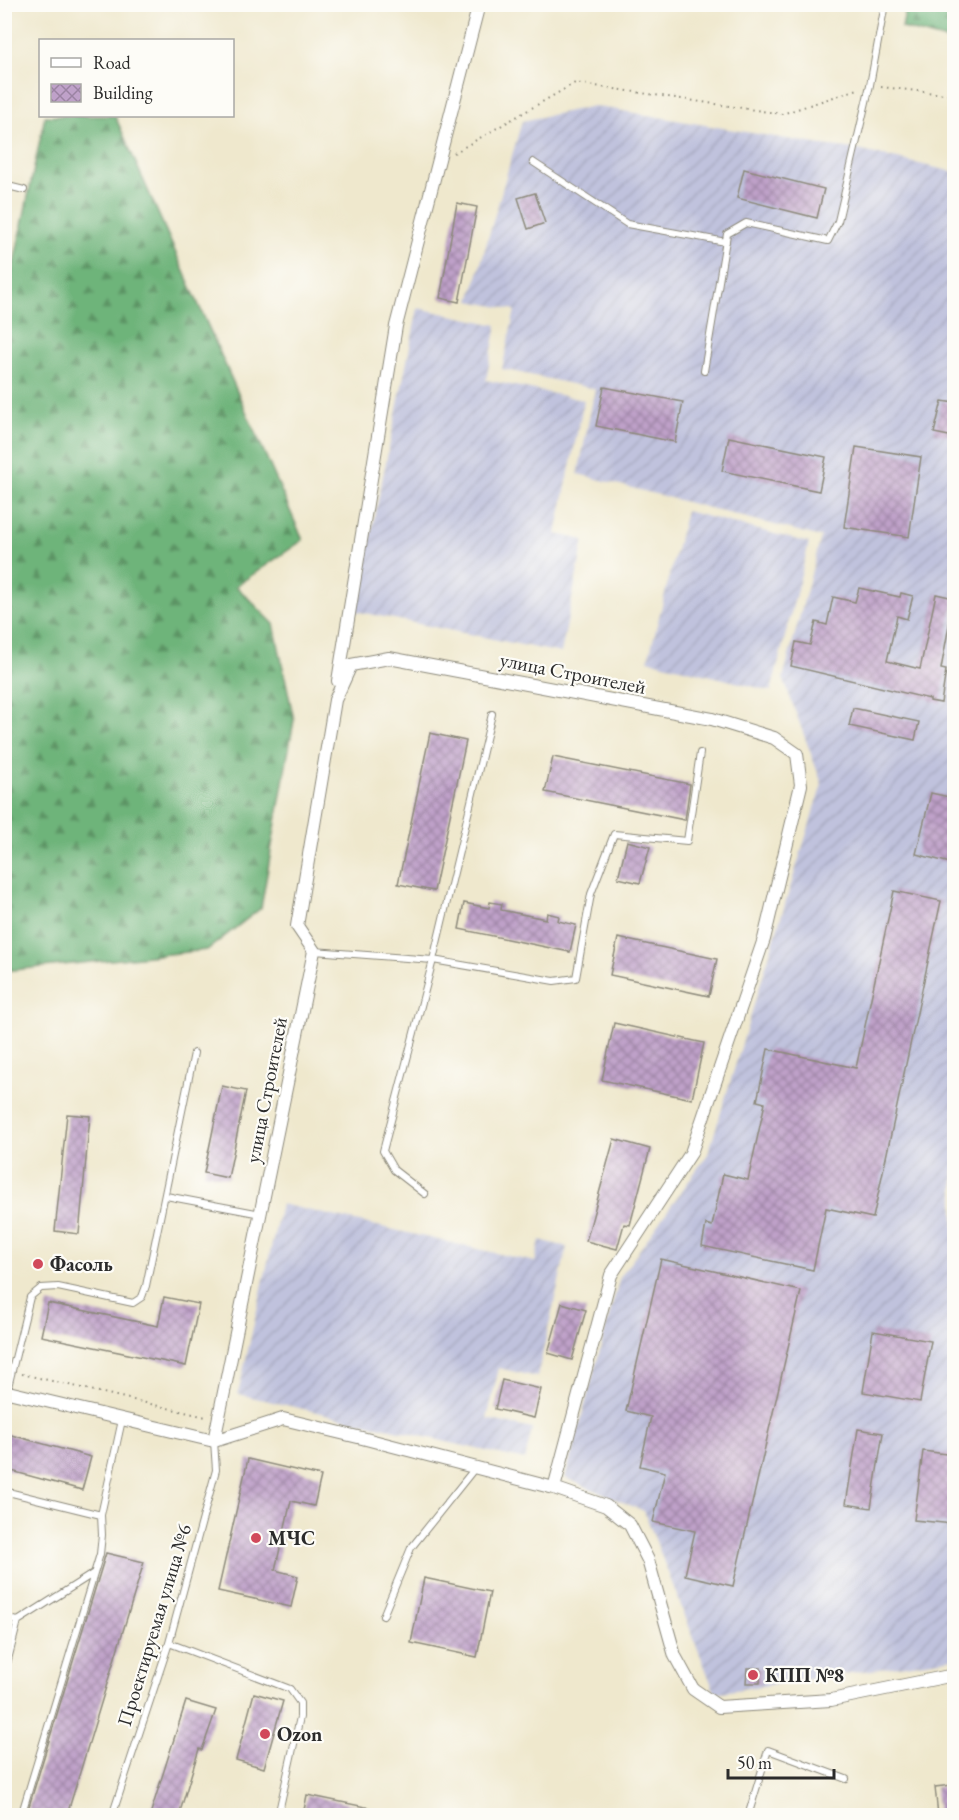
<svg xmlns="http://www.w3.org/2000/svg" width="959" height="1820" font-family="'EB Garamond',serif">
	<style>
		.industrial { fill: url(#industrial-furrows) }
		.forest { fill: url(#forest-firs); stroke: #4c7052; stroke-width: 1.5 }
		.building { fill: url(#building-cross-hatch) }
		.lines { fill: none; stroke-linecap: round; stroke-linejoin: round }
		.service-casing { stroke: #8d8a7c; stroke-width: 8 }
		.minor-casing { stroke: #8d8a7c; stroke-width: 14 }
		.path { stroke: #8d8a7c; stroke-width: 2; stroke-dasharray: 1.5 4.5; stroke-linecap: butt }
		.service { stroke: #fff; stroke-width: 6 }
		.minor { stroke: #fff; stroke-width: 12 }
		.poi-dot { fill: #d1495b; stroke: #fdfcf7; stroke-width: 2 }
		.labels { text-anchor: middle; stroke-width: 4.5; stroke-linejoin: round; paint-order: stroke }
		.street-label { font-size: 20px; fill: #2b2b2b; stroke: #fdfcf7 }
		.poi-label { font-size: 20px; font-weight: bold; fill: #2b2b2b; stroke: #fdfcf7; text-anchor: start }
	</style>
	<defs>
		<pattern id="industrial-furrows" width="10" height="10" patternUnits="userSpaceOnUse" patternTransform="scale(1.5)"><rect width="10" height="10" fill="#c0c2dd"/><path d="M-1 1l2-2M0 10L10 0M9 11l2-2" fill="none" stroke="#a5a7be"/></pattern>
		<pattern id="forest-firs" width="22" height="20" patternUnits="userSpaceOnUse" patternTransform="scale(1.5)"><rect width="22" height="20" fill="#6eb47a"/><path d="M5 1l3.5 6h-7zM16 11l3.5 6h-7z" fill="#5b9364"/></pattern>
		<pattern id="building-cross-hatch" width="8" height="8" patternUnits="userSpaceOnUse" patternTransform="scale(1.5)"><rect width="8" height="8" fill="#bfa1c9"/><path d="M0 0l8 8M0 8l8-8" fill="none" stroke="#9b83a3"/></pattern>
	</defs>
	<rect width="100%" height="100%" fill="#fdfcf7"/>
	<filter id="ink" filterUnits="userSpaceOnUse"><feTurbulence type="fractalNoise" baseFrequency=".0167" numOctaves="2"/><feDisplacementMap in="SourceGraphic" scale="12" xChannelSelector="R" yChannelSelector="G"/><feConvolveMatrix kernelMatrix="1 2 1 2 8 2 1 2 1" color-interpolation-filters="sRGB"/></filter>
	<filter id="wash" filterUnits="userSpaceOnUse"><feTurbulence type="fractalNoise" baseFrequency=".008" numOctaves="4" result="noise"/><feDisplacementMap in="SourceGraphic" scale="24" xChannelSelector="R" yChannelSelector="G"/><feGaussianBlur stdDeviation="1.35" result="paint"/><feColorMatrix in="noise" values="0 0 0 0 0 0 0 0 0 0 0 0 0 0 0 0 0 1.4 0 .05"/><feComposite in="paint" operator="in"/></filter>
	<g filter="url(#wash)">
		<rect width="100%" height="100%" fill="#efe8cd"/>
		<path class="industrial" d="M594,106L822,145L854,149L954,172V1658L715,1693L644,1511L565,1478L620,1277L708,1154L822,784L783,678L821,537L578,474L595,389L502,369L515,310L470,301L522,121Z
			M418,308L497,325L486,380L584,400L556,534L584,540L561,653L355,611Z
			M686,511L809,543L771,691L648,660Z
			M281,1204L535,1262L540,1240L567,1247L537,1377L499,1368L487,1419L532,1429L525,1460L238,1394Z"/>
		<path class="forest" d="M906,5H954V42L902,28Z
			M45,116H115L303,540L236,586L274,624L294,720L261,908L207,950L5,971L4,310Z"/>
		<g id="blocks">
			<path class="building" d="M744,169L824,189L817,218L737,198Z
				M535,193L545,223L528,229L518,198Z
				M457,203L477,207L459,302L440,298Z
				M604,387L683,402L675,442L596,426Z
				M942,401L954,403V437L934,433Z
				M729,437L826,457L819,491L722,471Z
				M856,447L921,457L909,537L844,527Z
				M859,588L900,597L901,593L913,596L907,619L897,616L887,661L920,669L936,594L954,598L941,669L946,670L941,703L930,701V699L791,666L796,642L810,645L816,622L827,625L833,597L855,602Z
				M853,708L919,722L915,740L849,726Z
				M430,733L466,741L434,891L398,884Z
				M553,757L690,784L685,820L545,792Z
				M931,793L954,798V864L916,854Z
				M627,841L650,847L640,883L618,878Z
				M894,891L941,901L873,1218L826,1208L813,1270L702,1246L706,1224L712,1226L723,1174L748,1180L765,1103L757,1101L768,1049L856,1068Z
				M490,902L502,904L501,910L546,919L547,913L559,916L558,921L576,925L570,952L459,929L464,903L489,908Z
				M618,938L717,959L709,996L610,975Z
				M614,1023L704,1043L692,1099L602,1080Z
				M222,1086L246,1091L228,1178L204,1173Z
				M67,1114L90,1116L79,1234L55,1231Z
				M614,1139L650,1149L630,1225L624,1224L617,1249L586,1241Z
				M661,1259L801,1291L733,1586L685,1575L695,1531L653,1522L665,1472L640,1466L651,1417L626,1411Z
				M164,1297L199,1304L186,1366L41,1336L48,1303L158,1326Z
				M562,1303L586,1310L572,1360L548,1353Z
				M873,1331L931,1341L920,1402L863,1392Z
				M502,1380L541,1389L534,1418L495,1409Z
				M858,1429L883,1433L871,1508L846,1504Z
				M4,1433L91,1457L82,1490L4,1469Z
				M923,1451L954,1455L953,1524L914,1520Z
				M248,1459L321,1476L314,1506L291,1501L275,1570L298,1576L291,1607L218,1591Z
				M106,1553L144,1562L67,1815H33L27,1813Z
				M424,1578L490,1592L477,1657L411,1643Z
				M747,1668H761L760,1683H746Z
				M254,1693L283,1701L264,1768L236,1760Z
				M186,1701L216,1710L202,1750L199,1749L179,1815H150Z
				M952,1785L954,1815H938L935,1787Z
				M307,1795L380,1810L379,1815H303Z"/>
		</g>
	</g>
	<g filter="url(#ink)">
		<use href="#blocks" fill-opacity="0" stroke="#8d8a7c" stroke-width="1.5"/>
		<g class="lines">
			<defs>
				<path id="service" d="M533,162L627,224L726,242
					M4,185L24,190
					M704,371L727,234L746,223L828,241L838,221L870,85L885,4
					M314,951L433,960L554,981L576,978L591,894L614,834L687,841L700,753
					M425,1194L394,1170L383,1151L433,960L492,714
					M166,1196L261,1214
					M7,1391L30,1297L41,1288L58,1287L133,1303L142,1297L146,1286L194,1053
					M4,1491L101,1515
					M383,1616L411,1548L475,1468
					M4,1618L18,1621L94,1573
					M169,1643L290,1689L300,1703V1717L278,1816
					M4,1675L18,1621
					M21,1816L100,1554L102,1535L101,1515L122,1420
					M112,1816L169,1643L216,1470L214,1441
					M748,1816L768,1750L846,1779"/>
				<path id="minor" d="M338,681L396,326L479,4
					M4,1391L214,1441L283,1419L362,1438L554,1488L606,1506L630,1525L648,1560L675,1656L693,1689L719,1707L831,1700L954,1675
					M214,1441L314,951L297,926L335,700L351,665L389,658L712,719L774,738L797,754L801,785L764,939L691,1153L611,1275L554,1488"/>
			</defs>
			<use href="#service" class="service-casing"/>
			<use href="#minor" class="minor-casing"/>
			<path class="path" d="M881,87L954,95
				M454,153L575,83L782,114L858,89
				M22,1374L206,1417"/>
			<use href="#service" class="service"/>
			<use href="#minor" class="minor"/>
		</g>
	</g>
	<g class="poi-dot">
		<circle cx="38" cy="1264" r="6"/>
		<circle cx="256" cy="1538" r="6"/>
		<circle cx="753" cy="1675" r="6"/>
		<circle cx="265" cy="1734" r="6"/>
	</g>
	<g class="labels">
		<g class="street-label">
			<text transform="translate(573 673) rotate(11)" y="7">улица Строителей</text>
			<text transform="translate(266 1090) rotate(-79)" y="7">улица Строителей</text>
			<text transform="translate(154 1625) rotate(-73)" y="7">Проектируемая улица №6</text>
		</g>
		<g class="poi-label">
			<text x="50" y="1271">Фасоль</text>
			<text x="268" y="1545">МЧС</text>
			<text x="765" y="1682">КПП №8</text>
			<text x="277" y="1741">Ozon</text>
		</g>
	</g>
	<rect width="959" height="1820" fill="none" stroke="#fdfcf7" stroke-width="24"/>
	<rect x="39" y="39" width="195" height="78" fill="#fdfcf7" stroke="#a9a8a5" stroke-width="1.5"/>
	<rect x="51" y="58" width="30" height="9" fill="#ffffff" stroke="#a9a8a5" stroke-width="1.5"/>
	<text x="93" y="69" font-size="18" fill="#2b2b2b">Road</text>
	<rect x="51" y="84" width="30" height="18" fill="url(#building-cross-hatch)" stroke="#a9a8a5" stroke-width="1.5"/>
	<text x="93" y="99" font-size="18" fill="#2b2b2b">Building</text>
	<path d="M728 1769v9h106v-9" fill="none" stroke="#2b2b2b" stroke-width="3"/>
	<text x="737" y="1769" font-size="18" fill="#2b2b2b" stroke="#fdfcf7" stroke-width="4.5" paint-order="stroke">50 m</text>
</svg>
